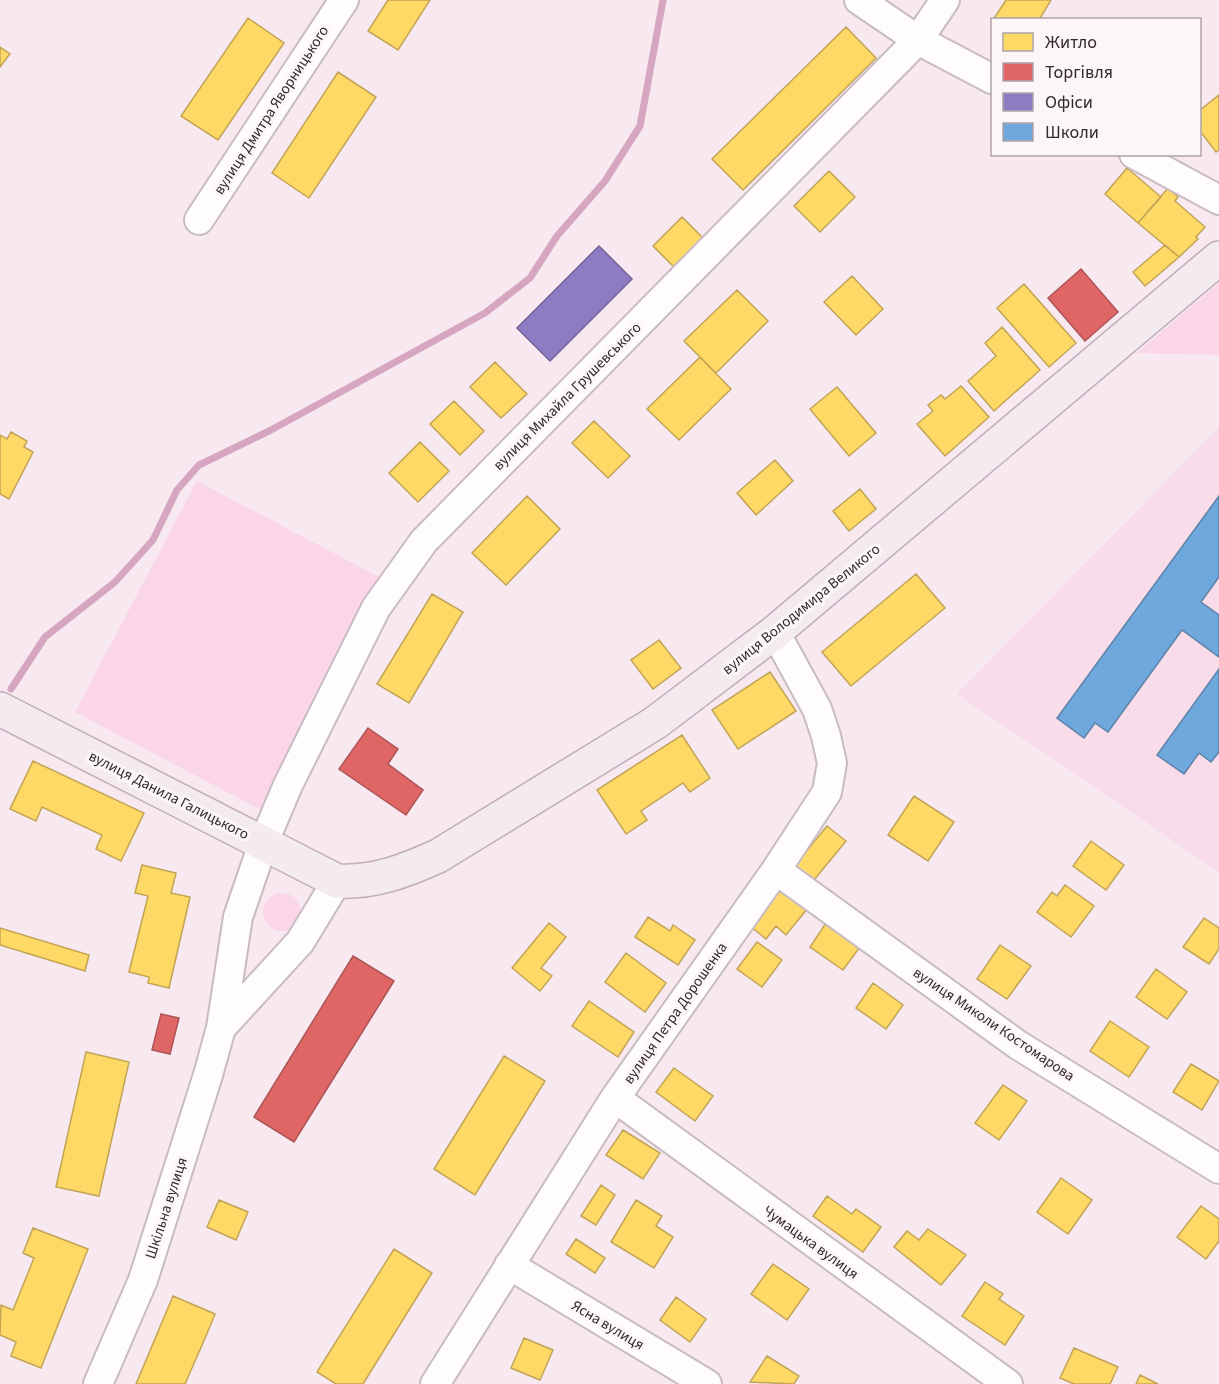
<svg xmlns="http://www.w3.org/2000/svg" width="1219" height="1384" font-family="'Source Sans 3',sans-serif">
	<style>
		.built { fill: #f8dcea }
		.green { fill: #fad6e8 }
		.homes { fill: #ffd966; stroke: #c2a456; stroke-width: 1.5 }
		.shops { fill: #e06666; stroke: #ac5456; stroke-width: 1.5 }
		.offices { fill: #8e7cc3; stroke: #736397; stroke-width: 1.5 }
		.schools { fill: #6fa8dc; stroke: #5d82a8; stroke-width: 1.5 }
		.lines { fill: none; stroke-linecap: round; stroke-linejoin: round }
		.stream { stroke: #d6a6c0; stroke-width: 7 }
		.minor-casing { stroke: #c8bcc2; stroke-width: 32 }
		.major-casing { stroke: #c0aeb8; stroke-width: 36 }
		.minor { stroke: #fefcfd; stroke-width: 28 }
		.major { stroke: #f3ebef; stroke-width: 33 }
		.labels { text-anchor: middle; stroke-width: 6; stroke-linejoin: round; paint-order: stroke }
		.street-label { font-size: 15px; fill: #34292f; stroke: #fcf6f9 }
	</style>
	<rect width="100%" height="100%" fill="#f8e8f0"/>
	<path class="built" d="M1219,427V872L957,694Z"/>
	<path class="green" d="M1219,283V355L1137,353Z
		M197,481L383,579L261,810L75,712Z
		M263 912a19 19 0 1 1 38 0a19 19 0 1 1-38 0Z"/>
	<path class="homes" d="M388,0H430L398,50L368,31Z
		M1006,0H1051L1039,20H993Z
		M248,18L284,43L218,140L181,116Z
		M846,27L876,58L743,190L712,159Z
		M0,47L10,54L0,67Z
		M338,72L376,97L309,198L272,173Z
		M1219,95V150L1216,152L1200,131V110Z
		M1127,168L1161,197L1138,223L1105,194Z
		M829,171L855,197L820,232L794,206Z
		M1168,188L1178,197L1175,201L1205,227L1196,237L1198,239L1179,257L1138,223Z
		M682,217L703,238L674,267L653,246Z
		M1165,245L1179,257L1145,286L1133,272Z
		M852,276L883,309L856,335L824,302Z
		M1024,284L1076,343L1049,367L997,308Z
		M737,290L768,321L716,373L684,341Z
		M1002,327L1040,370L994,411L968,381L996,356L985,343Z
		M700,357L731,389L679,440L647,409Z
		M495,362L527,394L501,418L470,387Z
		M961,386L989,417L945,456L917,424L933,411L928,405L941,395L945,399Z
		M837,387L876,433L849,456L810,409Z
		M454,401L484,431L460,455L430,424Z
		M594,421L630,456L608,478L572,443Z
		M11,432L27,441L24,447L33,452L9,499L0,494V435L7,439Z
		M420,442L449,471L418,502L389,473Z
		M775,460L793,481L756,515L737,493Z
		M860,489L876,509L849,531L833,511Z
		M527,496L560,529L506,585L472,553Z
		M916,574L945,608L851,686L822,652Z
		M432,594L463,612L409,703L377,684Z
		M659,640L681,668L653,689L631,660Z
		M770,672L796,711L738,749L712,710Z
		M682,735L710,778L690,792L683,783L641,811L647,820L626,834L597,790Z
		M33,761L144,813L121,861L96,849L102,835L42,807L36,821L10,809Z
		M914,796L954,822L928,861L888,835Z
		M827,826L846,841L814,880L795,865Z
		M1091,841L1124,865L1106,890L1073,866Z
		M142,865L176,873L171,893L190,897L169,988L148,983L149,977L129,972L148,896L135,893Z
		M1065,885L1094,906L1071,937L1037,912L1052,892L1057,896Z
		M781,888L807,909L786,935L776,926L766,939L750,926Z
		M648,917L670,931L673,925L695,940L678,965L635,937Z
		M1204,918L1219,928V949L1209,964L1183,947Z
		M549,923L566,937L541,968L552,976L540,991L512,968Z
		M826,923L860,947L843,970L810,947Z
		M0,928L89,955L85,971L0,945Z
		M757,942L782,960L762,987L737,969Z
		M1000,945L1031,966L1007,999L977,979Z
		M626,953L666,983L645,1012L605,982Z
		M1156,969L1187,992L1167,1019L1136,997Z
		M873,983L903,1005L886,1029L856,1008Z
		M589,1001L634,1032L618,1057L572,1026Z
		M1110,1021L1149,1047L1129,1077L1090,1051Z
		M86,1052L129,1062L99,1196L56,1187Z
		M504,1056L545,1081L475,1195L434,1169Z
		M1191,1064L1219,1081L1202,1110L1173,1092Z
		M674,1068L713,1096L695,1121L656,1092Z
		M1003,1085L1027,1101L999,1140L975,1123Z
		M623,1130L660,1153L643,1179L606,1155Z
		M1061,1178L1092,1200L1068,1234L1037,1212Z
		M601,1185L615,1195L596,1225L581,1216Z
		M827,1196L852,1214L856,1209L881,1227L863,1252L813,1216Z
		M219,1200L248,1212L236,1240L207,1227Z
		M636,1200L662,1216L656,1226L673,1237L654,1268L611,1242Z
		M1201,1206L1219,1219V1241L1206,1259L1177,1237Z
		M33,1228L88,1249L41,1368L11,1356L16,1342L0,1335L1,1305L13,1310L34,1258L23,1253Z
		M928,1229L966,1255L941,1285L894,1247L907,1231L919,1240Z
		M576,1239L605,1258L595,1273L566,1254Z
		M394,1249L432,1273L363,1384H336L317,1372Z
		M773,1264L809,1289L787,1320L751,1294Z
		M985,1282L1003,1294L999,1299L1024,1316L1005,1345L962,1316Z
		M173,1296L215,1314L206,1336L185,1384H136Z
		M676,1297L706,1319L690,1342L660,1320Z
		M524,1338L553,1350L540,1380L511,1368Z
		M1074,1348L1118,1367L1110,1384H1074L1060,1378Z
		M767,1356L799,1376L794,1384L750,1382Z
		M1140,1375L1158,1384H1136Z"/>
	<path class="shops" d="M1081,269L1118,312L1085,341L1048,298Z
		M368,728L398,749L388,764L423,790L406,815L339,769Z
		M353,956L394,981L294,1142L254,1117Z
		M161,1014L179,1018L170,1054L152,1050Z"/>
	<path class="offices" d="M599,246L632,279L550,361L517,328Z"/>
	<path class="schools" d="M1219,496V577L1201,602L1219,615V657L1182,630L1108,732L1095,723L1084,738L1057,718Z
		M1219,669V752L1211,762L1199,753L1184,774L1157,755Z"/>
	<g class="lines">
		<path class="stream" d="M11,689L45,637L115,582L153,540L177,490L199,465L271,430L485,313L530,278L557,236L605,181L640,126L663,0"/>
		<defs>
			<path id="minor" d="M859,0L918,40L992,79
				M1134,154L1219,200
				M199,220L344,0
				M776,870L1018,1045L1219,1169
				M221,1028L300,942L337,881
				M615,1098L1008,1384
				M509,1265L707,1384
				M98,1384L143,1280L208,1075L221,1028L238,917L263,844L288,785L376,608L424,541L918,40L945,0
				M435,1384L615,1098L776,870L827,792L832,763L826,736L817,709L775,632"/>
			<path id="major" d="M0,709L337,881C374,883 405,871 438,856L655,723L775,632L1219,258"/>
		</defs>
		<use href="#minor" class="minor-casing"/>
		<use href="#major" class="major-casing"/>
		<use href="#minor" class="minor"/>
		<use href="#major" class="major"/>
	</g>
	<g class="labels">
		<g class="street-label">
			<text transform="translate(271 110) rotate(-57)" y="5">вулиця Дмитра Яворницького</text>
			<text transform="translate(567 396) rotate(-45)" y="5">вулиця Михайла Грушевського</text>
			<text transform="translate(801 609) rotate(-39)" y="5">вулиця Володимира Великого</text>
			<text transform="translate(169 795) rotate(27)" y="5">вулиця Данила Галицького</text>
			<text transform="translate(675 1013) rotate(-55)" y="5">вулиця Петра Дорошенка</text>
			<text transform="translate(994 1024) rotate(34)" y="5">вулиця Миколи Костомарова</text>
			<text transform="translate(166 1208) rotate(-72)" y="5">Шкільна вулиця</text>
			<text transform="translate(811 1242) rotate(36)" y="5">Чумацька вулиця</text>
			<text transform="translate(608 1325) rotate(31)" y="5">Ясна вулиця</text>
		</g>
	</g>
	<rect x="991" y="18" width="210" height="138" fill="#fcf6f9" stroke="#aca4a8" stroke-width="1.5"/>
	<rect x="1003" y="33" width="30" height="18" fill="#ffd966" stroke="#aca4a8" stroke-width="1.5"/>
	<text x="1045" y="48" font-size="18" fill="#34292f">Житло</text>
	<rect x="1003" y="63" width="30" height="18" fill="#e06666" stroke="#aca4a8" stroke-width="1.5"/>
	<text x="1045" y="78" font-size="18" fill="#34292f">Торгівля</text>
	<rect x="1003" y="93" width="30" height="18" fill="#8e7cc3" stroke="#aca4a8" stroke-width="1.5"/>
	<text x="1045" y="108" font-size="18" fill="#34292f">Офіси</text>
	<rect x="1003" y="123" width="30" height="18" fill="#6fa8dc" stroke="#aca4a8" stroke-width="1.5"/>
	<text x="1045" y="138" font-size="18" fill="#34292f">Школи</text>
</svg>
